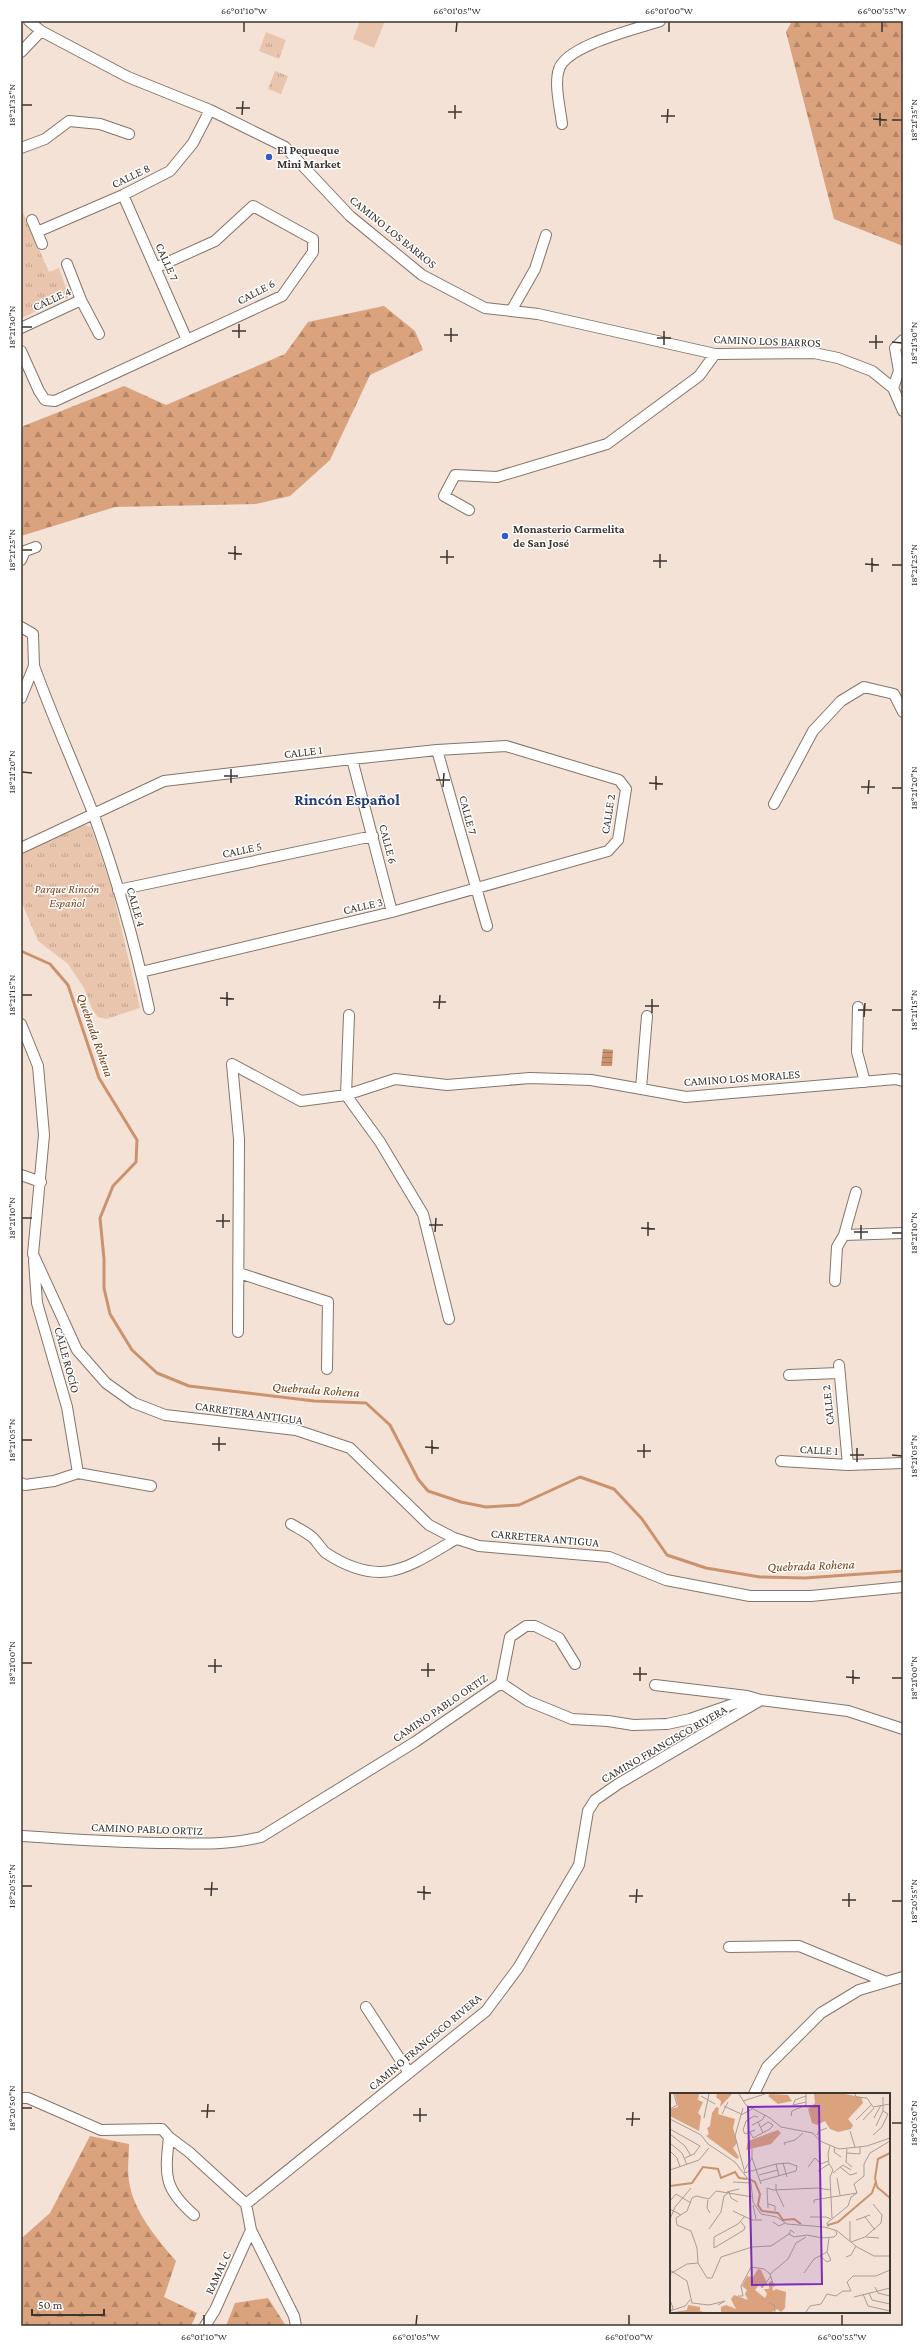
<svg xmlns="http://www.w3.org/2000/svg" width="924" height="2347" font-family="'Crimson Pro',serif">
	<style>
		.grass { fill: #eac5ad }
		.forest { fill: url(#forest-firs) }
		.park { fill: url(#park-tufts) }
		.water { fill: url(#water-rules) }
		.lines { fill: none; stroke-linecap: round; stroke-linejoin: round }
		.stream { stroke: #ca936e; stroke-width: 3 }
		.minor-casing { stroke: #85756a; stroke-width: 12 }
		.minor { stroke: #fff; stroke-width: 10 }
		.ticks { fill: none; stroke: #3c3530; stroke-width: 1.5 }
		.poi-dot { fill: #315ccc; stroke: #fff; stroke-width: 1.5 }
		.labels { text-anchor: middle; stroke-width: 3; stroke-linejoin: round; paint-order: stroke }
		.poi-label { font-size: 12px; font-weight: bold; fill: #3c3530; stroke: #fff; text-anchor: start }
		.street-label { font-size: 12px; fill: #3c3530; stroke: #fff }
		.park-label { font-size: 12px; font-style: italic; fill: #7a451c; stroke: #fff }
		.water-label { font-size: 13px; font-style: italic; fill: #723e14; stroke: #fff }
		.district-label { font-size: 16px; font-weight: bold; fill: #253c74; stroke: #fff }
		.inset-river { fill: none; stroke: #ca936e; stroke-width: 2 }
		.inset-road { fill: none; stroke: #aa9d94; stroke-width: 1 }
		.view { fill: #7b2cbf; fill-opacity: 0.15; stroke: #7b2cbf; stroke-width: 2 }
		.inset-edge { fill: none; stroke: #3c3530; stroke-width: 2 }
		.neatline { fill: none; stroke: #3c3530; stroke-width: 1.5 }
		.ticks-label { font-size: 10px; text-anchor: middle; fill: #3c3530 }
	</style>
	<defs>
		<pattern id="forest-firs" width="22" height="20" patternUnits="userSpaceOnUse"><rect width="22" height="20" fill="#daa27d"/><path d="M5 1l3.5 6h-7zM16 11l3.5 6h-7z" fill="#b28567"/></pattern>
		<pattern id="park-tufts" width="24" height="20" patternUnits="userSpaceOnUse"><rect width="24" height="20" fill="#eac5ad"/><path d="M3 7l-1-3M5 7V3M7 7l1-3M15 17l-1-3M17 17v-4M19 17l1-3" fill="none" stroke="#bfa18d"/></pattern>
		<pattern id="water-rules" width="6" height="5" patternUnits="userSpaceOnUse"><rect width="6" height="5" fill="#ca936e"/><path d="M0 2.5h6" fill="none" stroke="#a5795b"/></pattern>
	</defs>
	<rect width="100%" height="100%" fill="#f4e2d6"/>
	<path class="grass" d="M360,21H385L374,48L353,39Z"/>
	<path class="forest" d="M792,21H903V246L834,219L786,32Z
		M384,306L415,331L423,350L370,375L330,460L290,496L256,504L115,507L21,536V427L124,386L166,405L285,354L308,322Z
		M90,2136L129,2144C129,2156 127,2169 129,2181C133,2211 157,2239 176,2261L164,2297L197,2313L191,2326H21V2236L23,2237L50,2213Z
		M268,2298L286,2326H226L235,2303Z"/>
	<path class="park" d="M266,32L286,40L279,59L259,51Z
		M275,71L288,76L281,94L268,89Z
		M21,208L49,272L59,268L69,297L21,318Z
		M81,824L91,827L112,889L140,1008L106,1019L98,1017L92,1009L84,988L68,964L38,941L21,901V854Z"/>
	<path class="water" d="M603,1049L613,1050L612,1066H601Z"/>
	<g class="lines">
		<path class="stream" d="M21,951L50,964L68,985L99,1078L137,1140L136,1162L113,1186L100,1218L104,1259V1288L110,1314L132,1350L157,1373L189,1386L314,1401L366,1403L390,1425L418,1479L428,1491L461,1502L486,1507L519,1505L580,1477L614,1489L642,1519L667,1555L706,1568L760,1577L805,1578L903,1571"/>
		<defs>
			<path id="minor" d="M29,21L41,31L128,77L210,110L285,147L350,216L422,275L485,308L538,314L715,354L814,353L838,358L872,371L893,388L903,411
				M21,52L41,31
				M562,124C560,107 554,84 559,69C567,45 637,29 660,21
				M21,148L45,139L69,121L100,124L129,134
				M123,195L187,340
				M32,220L42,244
				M37,232L123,195L170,171L193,143L210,110
				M67,264L81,300L99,334
				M511,311L535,269L546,235
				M21,328L81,300
				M21,351L39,391L45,400L55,401L282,296L313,252V239L253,206L215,241L155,268
				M893,388L899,371L895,348L903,340
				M469,510L444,496L455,475L497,477L607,444L699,376L715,354
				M21,560L25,551L36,547
				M21,627L33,634L34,666L21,698
				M34,666C52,716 74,764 93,813C116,876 135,943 149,1009
				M437,750L487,926
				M352,759L392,912
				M774,804L813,731L841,701L864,687L894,694L903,712
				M21,848L164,781L352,759L437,750L506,746L619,780L626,789L618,840L608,851L392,912L141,972
				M118,890L373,836
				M858,1007L857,1052L865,1082
				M349,1015L346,1095L380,1142L423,1214L449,1319
				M21,1024L38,1066L44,1135L33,1254L77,1350L106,1383L134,1403L165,1415L296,1430L350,1448L429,1525L454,1538L479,1546L609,1557L666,1580L750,1596H811L903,1587
				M641,1088L647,1016
				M21,1175L41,1182
				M844,1235L856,1192
				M34,1260L37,1303L67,1407L78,1473
				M239,1273L328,1302L327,1369
				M835,1281L837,1247L844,1235L903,1233
				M238,1332L239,1139L232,1064L301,1101L346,1095L395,1079L447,1085L530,1078L591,1080L686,1097L896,1079L903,1081
				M839,1365L848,1465
				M789,1375L838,1373
				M781,1461L848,1465L903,1463
				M78,1473L151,1486
				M21,1483L25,1485L54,1481L78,1473
				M291,1524C298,1528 306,1532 312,1537C317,1541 321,1549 326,1553C381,1589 407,1568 456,1539
				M501,1683L528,1701L572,1719L608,1721L633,1725L667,1724L690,1719L742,1701L747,1696L761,1700L848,1711L903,1729
				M501,1683L510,1637L526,1626H535L559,1638L575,1664
				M655,1685L747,1696
				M21,1836C71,1839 120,1843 170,1843C203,1844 229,1845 261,1837L415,1742L501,1683
				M729,1947L799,1946L884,1981
				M366,2007L409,2073
				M754,2094L767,2067L821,2013L859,1990L903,1977
				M21,2098H28L101,2130L162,2129L169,2137L189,2152L246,2204
				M169,2137C165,2175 163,2188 194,2215
				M246,2204L486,2011L518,1968L579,1865L588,1811L595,1800L618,1784L761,1700
				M246,2204L251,2230L294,2316L296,2326
				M205,2326L215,2310L251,2230"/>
		</defs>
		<use href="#minor" class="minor-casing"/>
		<use href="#minor" class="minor"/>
	</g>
	<path class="ticks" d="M244,32V22M456,32L457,22M669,32V22M882,32V22M22,105H32M236,108H250M448,112H462M242,115L243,101M661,116H675M455,119V105M873,119L887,120M892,120H902M667,123L668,109M880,126V113M22,327H32M232,331H246M444,335H458M239,338V324M657,338H671M451,342V328M869,342H883M892,342L902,343M664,345V331M876,349V335M22,550H32M228,553L242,554M440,557H454M235,560V546M653,561H667M447,564V550M865,564L879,565M892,565H902M660,568V554M872,572V558M22,772L32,773M224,776H238M436,780H450M231,783V769M649,783L663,784M443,787L444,773M861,787H875M892,788H902M656,790V776M868,794L869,780M22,995H32M220,998L234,999M433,1002H446M227,1006V992M645,1006H659M439,1009L440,995M858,1010H872M892,1010H902M652,1013V999M864,1017L865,1003M22,1218H32M216,1221H230M429,1225H443M223,1228V1214M641,1228L655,1229M435,1232L436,1218M854,1232H868M892,1233H902M648,1236V1222M861,1239V1225M22,1440H32M212,1444H226M425,1447L439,1448M219,1451V1437M637,1451H651M432,1454V1440M850,1455H864M892,1455L902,1456M644,1458V1444M857,1462V1448M22,1663H32M208,1666H222M421,1670H435M215,1673V1659M633,1674H647M428,1677V1663M846,1677L860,1678M892,1678H902M640,1681V1667M853,1684V1670M22,1886H32M204,1889H218M417,1892L431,1893M211,1896L212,1882M629,1896H643M424,1900V1886M842,1900H856M892,1901H902M636,1903L637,1889M849,1907V1893M22,2108H32M201,2111H215M413,2115H427M207,2118L208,2104M626,2119H640M420,2122V2108M892,2123H902M632,2126L633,2112M204,2325V2315M416,2325L417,2315M629,2325V2315M842,2325V2315"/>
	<g class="poi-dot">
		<circle cx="269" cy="157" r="4"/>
		<circle cx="505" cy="536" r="4"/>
	</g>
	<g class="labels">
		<g class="poi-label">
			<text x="277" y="154">El Pequeque<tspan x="277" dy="14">Mini Market</tspan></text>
			<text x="513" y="533">Monasterio Carmelita<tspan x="513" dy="14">de San José</tspan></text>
		</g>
		<g class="street-label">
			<text transform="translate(131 176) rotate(-26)" y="4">CALLE 8</text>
			<text transform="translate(393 232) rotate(39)" y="4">CAMINO LOS BARROS</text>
			<text transform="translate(167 262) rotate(66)" y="4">CALLE 7</text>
			<text transform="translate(256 292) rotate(-28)" y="4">CALLE 6</text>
			<text transform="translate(52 299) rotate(-25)" y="4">CALLE 4</text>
			<text transform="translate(767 341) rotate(2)" y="4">CAMINO LOS BARROS</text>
			<text transform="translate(303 752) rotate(-7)" y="4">CALLE 1</text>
			<text transform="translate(608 814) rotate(-81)" y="4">CALLE 2</text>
			<text transform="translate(468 815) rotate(75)" y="4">CALLE 7</text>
			<text transform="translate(388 844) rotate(75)" y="4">CALLE 6</text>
			<text transform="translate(242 850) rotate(-12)" y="4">CALLE 5</text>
			<text transform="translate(363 906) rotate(-13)" y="4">CALLE 3</text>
			<text transform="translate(136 907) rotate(74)" y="4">CALLE 4</text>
			<text transform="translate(742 1078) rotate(-4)" y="4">CAMINO LOS MORALES</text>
			<text transform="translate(67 1360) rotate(75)" y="4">CALLE ROCÍO</text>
			<text transform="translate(828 1405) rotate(-96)" y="4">CALLE 2</text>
			<text transform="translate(249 1413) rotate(8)" y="4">CARRETERA ANTIGUA</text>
			<text transform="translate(819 1450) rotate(3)" y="4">CALLE 1</text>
			<text transform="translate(545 1538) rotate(5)" y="4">CARRETERA ANTIGUA</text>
			<text transform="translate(440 1708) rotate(-34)" y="4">CAMINO PABLO ORTIZ</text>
			<text transform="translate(664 1744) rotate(-30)" y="4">CAMINO FRANCISCO RIVERA</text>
			<text transform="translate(147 1829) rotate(2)" y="4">CAMINO PABLO ORTIZ</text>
			<text transform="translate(425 2042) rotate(-40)" y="4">CAMINO FRANCISCO RIVERA</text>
			<text transform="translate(218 2273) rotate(-65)" y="4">RAMAL C</text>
		</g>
		<g class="park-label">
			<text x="67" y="893">Parque Rincón<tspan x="67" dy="14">Español</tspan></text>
		</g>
		<g class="water-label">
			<text transform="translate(96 1035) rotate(71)" y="5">Quebrada Rohena</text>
			<text transform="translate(316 1389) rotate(4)" y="5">Quebrada Rohena</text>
			<text transform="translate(811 1565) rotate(-2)" y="5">Quebrada Rohena</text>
		</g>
		<g class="district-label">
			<text x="347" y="805">Rincón Español</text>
		</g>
	</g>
	<g transform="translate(670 2093)">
		<rect width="220" height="220" fill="#f4e2d6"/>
		<path d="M5,1H29L28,7L33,9L28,20L31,23L29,38L0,23V16L8,14ZM47,1H62L50,14L51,8L46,4ZM100,1L118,2L122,8L108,11L98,3ZM144,1H175L191,4L193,10L178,26L183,32L181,36L168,39L160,36L155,28L147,32L142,30L138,16L145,10ZM46,14L49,15L48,21L65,26L63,35L67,50L63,55L69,64L67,66L36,43L39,41L37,35L40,33L42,20ZM108,37L111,40L101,51L76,57L78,48ZM88,176L91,177L97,190L92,195L89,192L85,197L95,205L97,201L94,196H99V189L102,188L103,198L106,196L116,199L115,215L111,219L107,216L102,219H51V214L56,212L66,216L61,206L64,202L78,207L75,201L77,197L72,193L77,183L83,184ZM18,212L30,214V218L34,219H4L17,217Z" fill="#daa27d"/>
		<path class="inset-river" d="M220,60L208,66L205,85L207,94L220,105M79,86L85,89L90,101L88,112L92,118L108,120L113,127L124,126L131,131M0,93L22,90L33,74L48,76L51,85L65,79L69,85L77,86M158,132L168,129L202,100L206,88"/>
		<path class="inset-road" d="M69,1L76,12L100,25L111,34L143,40L150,48L169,56L197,53L220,45M185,1L186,4L197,5L203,14L220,11M31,3L45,11M136,3L125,7L123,12L136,9M73,8L95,1M54,13L71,21M73,15L65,43L75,80M0,16L7,12L4,1M52,21L58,9M71,22L82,16M121,23L122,18L136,12V1M34,25L39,1M204,25L211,12M0,26L31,42L38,51L65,69L81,90L83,109L91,121L107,124L117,131L154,134L165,137L167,141L164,144L152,145L137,142L124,144L119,141M186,27L201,12M193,27L204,15M88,29L93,40M82,32L92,27L95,22M206,33L213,18V4M0,36L30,53L24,61L15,65M85,37L75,41L73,37L76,28L84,23L88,24M180,38L185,54M80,39L83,45L100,36L103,32L98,29L91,34M0,41L15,53L21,63M147,42L149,38L157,35M203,42L212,34L218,21L213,18M0,50L12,60L17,72M115,52L114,50L125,47L133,40M160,52L158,61L159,71L163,77L160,84L162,125M165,54L164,59L171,64M177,56L176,69L182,74M0,58L7,65L10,74M177,60L190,61V54M82,65L91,91M113,70L117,84M106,71L109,83M138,74L145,65L151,71L158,68M170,74L180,82L187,80M75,76L82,65V56M0,77L29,67L39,55M148,78L159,71M74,80L106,71L118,70L127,73L126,78L90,88M163,80L173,72L181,77M89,82L108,77M167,85L170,102M63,89L81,90M106,91V97L114,114M57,99L69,96M83,104L46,98L39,106L26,103L22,105L17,118L6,125L7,132L21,138L27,155L28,170L37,185H42L51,164L82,154L101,153L119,141L121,137L124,140M38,107L37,115L40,120M0,108L6,101L21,110M144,110V107L187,100M98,111L105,113V118M83,112L86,126M98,115L97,95L103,97L148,95L160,97M0,116L11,122M63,118L82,127H92M140,124H156L161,126M195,124L205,137M0,126L5,114L21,95M186,127L200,122M71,129L75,134L74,137L44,155V144L68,131L75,123M103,129L109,133L115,130M158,134L157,130L178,113L181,104L187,100L184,91L194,83V71L200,60L220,48M39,136L51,119L54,103L59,99L61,105L68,109M166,137L187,154L204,163H220M196,144L209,145M180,148V128M181,149L195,144L211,130L212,122L203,111M150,163L157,169L161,167L157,159M176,164L181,162L186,153M0,177L17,188L22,210L39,212L55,208L48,212M134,180L144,166L157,159L159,145M0,181L17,171L28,170M100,181L118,166L126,150L136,144M205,194L208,200L220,203M92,195L101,183M199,200L202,207L220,211M193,201L198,213L220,218M68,203H73L71,193L81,174L94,176L100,181L104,194M184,204L220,195M0,207L3,215L1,218M99,210L104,212L105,219M0,218L15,213L20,207M136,219L140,213L151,211L157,201L166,203L173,198H181L177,189L183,183H206L220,177"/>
		<path class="view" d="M149,13L152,191L82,192L78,14Z"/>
		<rect width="220" height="220" class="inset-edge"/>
	</g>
	<rect width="924" height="2347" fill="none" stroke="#ffffff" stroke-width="44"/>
	<path d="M32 2309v6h72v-6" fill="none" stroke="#3c3530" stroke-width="2"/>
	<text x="38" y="2309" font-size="12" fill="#3c3530" stroke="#ffffff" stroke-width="3" paint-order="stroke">50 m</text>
	<rect x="22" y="22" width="880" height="2303" class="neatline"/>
	<g class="ticks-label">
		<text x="244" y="14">66°01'10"W</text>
		<text x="457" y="14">66°01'05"W</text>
		<text x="669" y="14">66°01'00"W</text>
		<text x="882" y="14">66°00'55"W</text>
		<text transform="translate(11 105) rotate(-90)" y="4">18°21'35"N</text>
		<text transform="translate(913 120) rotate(-90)" y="4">18°21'35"N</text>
		<text transform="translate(11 327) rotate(-90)" y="4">18°21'30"N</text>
		<text transform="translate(913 343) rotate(-90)" y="4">18°21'30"N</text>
		<text transform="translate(11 550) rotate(-90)" y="4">18°21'25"N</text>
		<text transform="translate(913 565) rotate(-90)" y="4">18°21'25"N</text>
		<text transform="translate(11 772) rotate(-90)" y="4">18°21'20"N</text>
		<text transform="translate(913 788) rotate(-90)" y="4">18°21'20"N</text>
		<text transform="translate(11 995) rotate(-90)" y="4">18°21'15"N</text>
		<text transform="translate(913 1010) rotate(-90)" y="4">18°21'15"N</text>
		<text transform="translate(11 1218) rotate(-90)" y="4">18°21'10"N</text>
		<text transform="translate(913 1233) rotate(-90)" y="4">18°21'10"N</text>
		<text transform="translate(11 1440) rotate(-90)" y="4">18°21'05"N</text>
		<text transform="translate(913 1456) rotate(-90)" y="4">18°21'05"N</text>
		<text transform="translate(11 1663) rotate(-90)" y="4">18°21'00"N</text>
		<text transform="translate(913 1678) rotate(-90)" y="4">18°21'00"N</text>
		<text transform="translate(11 1886) rotate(-90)" y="4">18°20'55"N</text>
		<text transform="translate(913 1901) rotate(-90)" y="4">18°20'55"N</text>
		<text transform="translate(11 2108) rotate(-90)" y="4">18°20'50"N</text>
		<text transform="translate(913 2123) rotate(-90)" y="4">18°20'50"N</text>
		<text x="204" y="2340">66°01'10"W</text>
		<text x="416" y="2340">66°01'05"W</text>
		<text x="629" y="2340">66°01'00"W</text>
		<text x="842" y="2340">66°00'55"W</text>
	</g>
</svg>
